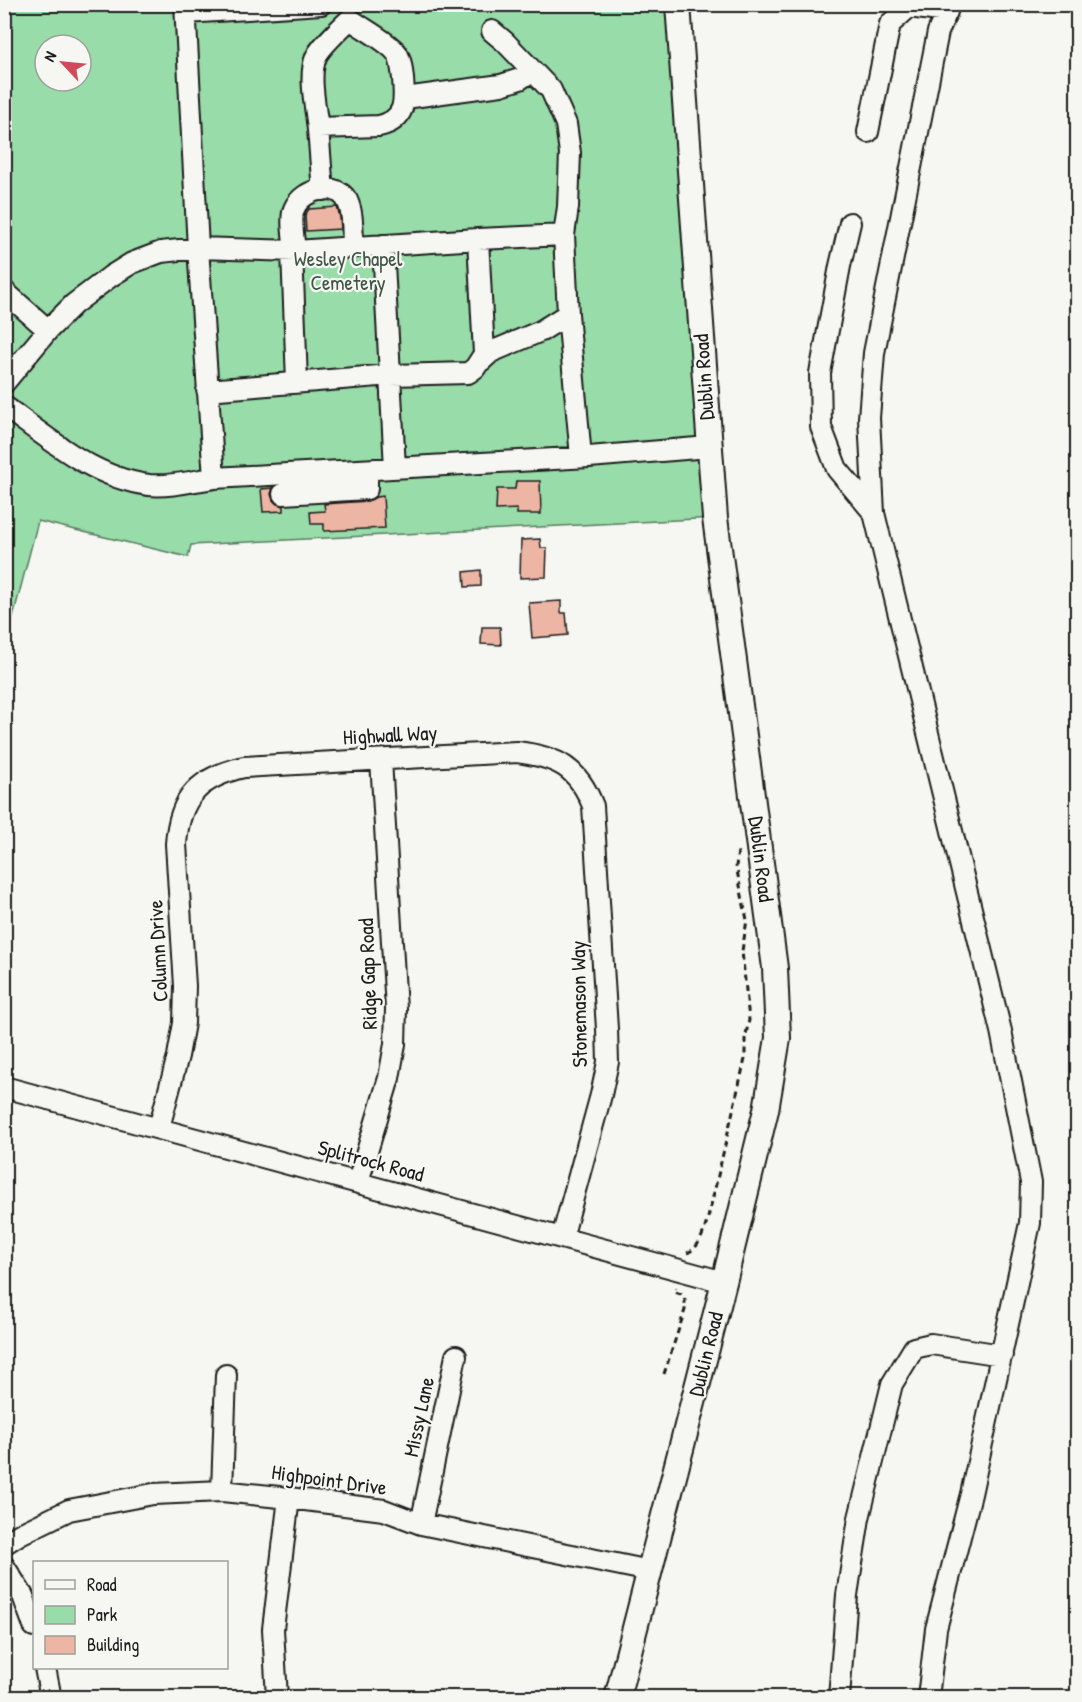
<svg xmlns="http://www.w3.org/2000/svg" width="1082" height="1702" font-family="'Patrick Hand',sans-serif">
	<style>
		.green { fill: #97dca9; stroke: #5a7c62; stroke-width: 1.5; fill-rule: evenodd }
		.building { fill: #edb5a3; stroke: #1c1c1c; stroke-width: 1.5 }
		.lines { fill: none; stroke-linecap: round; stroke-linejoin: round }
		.minor-casing { stroke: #1c1c1c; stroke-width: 24 }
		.major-casing { stroke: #1c1c1c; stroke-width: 28 }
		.path { stroke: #1c1c1c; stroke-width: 3; stroke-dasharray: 6 4.5; stroke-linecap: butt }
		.minor { stroke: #f6f6f2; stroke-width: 20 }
		.major { stroke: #f6f6f2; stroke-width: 24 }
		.labels { text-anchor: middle; stroke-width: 4.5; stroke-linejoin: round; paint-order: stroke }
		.park-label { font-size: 21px; fill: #415646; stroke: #f6f6f2 }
		.street-label { font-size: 21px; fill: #1c1c1c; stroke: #f6f6f2 }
	</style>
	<rect width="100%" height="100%" fill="#f6f6f2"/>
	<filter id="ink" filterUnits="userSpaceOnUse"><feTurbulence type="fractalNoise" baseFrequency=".0167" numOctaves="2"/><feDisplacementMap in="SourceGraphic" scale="12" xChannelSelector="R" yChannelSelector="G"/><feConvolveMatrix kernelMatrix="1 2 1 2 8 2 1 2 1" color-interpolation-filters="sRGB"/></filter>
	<g filter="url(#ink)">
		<path class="green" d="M7,5H678L715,518L191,545L188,557L38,521L5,648L4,154L11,103ZM45,45H81V81H45Z"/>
		<path class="building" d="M337,207L340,217L341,229L306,231L305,215L309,209Z
			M516,481H540L541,514H517V509L496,510L497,489H515Z
			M273,488L271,494L273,500L277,504L284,506V511L263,512L261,489Z
			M383,496L385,528L324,531V524H311L310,512L325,511L324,504L368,501L376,497Z
			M540,539L541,548H547L546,577L520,578L521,540Z
			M481,570V586L465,587L464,572Z
			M561,601V613H566L568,635L532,638L529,603Z
			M482,627H500L501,645L481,644Z"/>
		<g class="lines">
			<defs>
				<path id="minor" d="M185,4L198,248L214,478L589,457L709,447
					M186,13L321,4
					M492,31L505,42L551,90L566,124L570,153L568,207L564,235
					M405,98L501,85L520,79L532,71
					M318,128L379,126C406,120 405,101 403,79C402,70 401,58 396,52C387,41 362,28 350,19C341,28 320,47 316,57C308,77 316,108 318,130C320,150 321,170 323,190
					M868,132L890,24L909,7L947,12
					M850,223L840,266L820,373L821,427L837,469L874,513
					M383,245L395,468
					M292,251L297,382
					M295,251C294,240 290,219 294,209C303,187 341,180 349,205C354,218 352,234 353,247
					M4,291L48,330
					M481,361L491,352L541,331L568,314
					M4,383L48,330L74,304L111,276L132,263L161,252L198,248L295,251L478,239L564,235L568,314L581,457
					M207,390L391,375L468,373L475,368L484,354L478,239
					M4,406C48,438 93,478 149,485C170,487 193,481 214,478
					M283,494L367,489V470
					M4,1087L724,1282
					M159,1128L178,1056L184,1023L185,986L176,844C179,797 200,777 244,767L517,752C557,757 578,767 593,806L607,1029L608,1062L601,1095L562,1238
					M358,1182L389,1078L395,1044L396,1009L381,760
					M222,1491L226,1375
					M421,1524L456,1356
					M4,1544L20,1534L69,1510L153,1494L222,1491L289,1498L384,1510L421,1524L650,1571
					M4,1566L23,1596L34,1626
					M45,1668L51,1698
					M277,1698L273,1629L289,1498
					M839,1698L847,1595L859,1518L892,1384L914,1348L931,1344L1002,1355
					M928,1698L936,1629L971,1494L1030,1223L1031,1182L1001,1031L874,513L869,418L874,353L938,32L950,4"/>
				<path id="major" d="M617,1698L724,1282L766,1110L778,1038L775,968L715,518L678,4"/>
			</defs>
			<use href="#minor" class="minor-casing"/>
			<use href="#major" class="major-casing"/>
			<path class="path" d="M687,1253C701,1248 705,1227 709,1214L745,1059V1039L749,1020L742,951L747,920L736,866L738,851
				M664,1374L685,1310V1300L681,1294L675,1292L676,1287"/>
			<use href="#minor" class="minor"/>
			<use href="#major" class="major"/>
		</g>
	</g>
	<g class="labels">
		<g class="park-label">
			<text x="348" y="266">Wesley Chapel<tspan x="348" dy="24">Cemetery</tspan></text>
		</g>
		<g class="street-label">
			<text transform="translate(704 377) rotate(-94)" y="7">Dublin Road</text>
			<text transform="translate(390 735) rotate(-3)" y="7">Highwall Way</text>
			<text transform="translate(761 859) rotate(83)" y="7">Dublin Road</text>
			<text transform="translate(158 951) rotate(-93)" y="7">Column Drive</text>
			<text transform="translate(368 974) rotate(-92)" y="7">Ridge Gap Road</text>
			<text transform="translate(579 1004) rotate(-91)" y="7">Stonemason Way</text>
			<text transform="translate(371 1161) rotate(15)" y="7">Splitrock Road</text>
			<text transform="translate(706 1354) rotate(-76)" y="7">Dublin Road</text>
			<text transform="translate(419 1417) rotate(-78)" y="7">Missy Lane</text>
			<text transform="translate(329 1480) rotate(8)" y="7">Highpoint Drive</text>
		</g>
	</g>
	<rect width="1082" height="1702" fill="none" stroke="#f6f6f2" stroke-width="24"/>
	<rect x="12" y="12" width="1058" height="1678" fill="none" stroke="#1c1c1c" stroke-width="2" filter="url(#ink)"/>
	<rect x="33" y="1561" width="195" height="108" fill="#f6f6f2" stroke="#9f9f9c" stroke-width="1.5"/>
	<rect x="45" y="1580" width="30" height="9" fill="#f6f6f2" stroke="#9f9f9c" stroke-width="1.5"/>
	<text x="87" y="1591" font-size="18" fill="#1c1c1c">Road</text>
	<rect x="45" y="1606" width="30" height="18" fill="#97dca9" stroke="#9f9f9c" stroke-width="1.5"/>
	<text x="87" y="1621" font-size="18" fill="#1c1c1c">Park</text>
	<rect x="45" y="1636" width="30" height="18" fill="#edb5a3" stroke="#9f9f9c" stroke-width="1.5"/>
	<text x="87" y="1651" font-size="18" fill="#1c1c1c">Building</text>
	<g transform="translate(63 63) rotate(296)"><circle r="28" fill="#f6f6f2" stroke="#9f9f9c" stroke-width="1.5"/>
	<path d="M0-4.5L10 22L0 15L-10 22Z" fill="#d1495b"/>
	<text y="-9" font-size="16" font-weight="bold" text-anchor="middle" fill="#1c1c1c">N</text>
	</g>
</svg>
